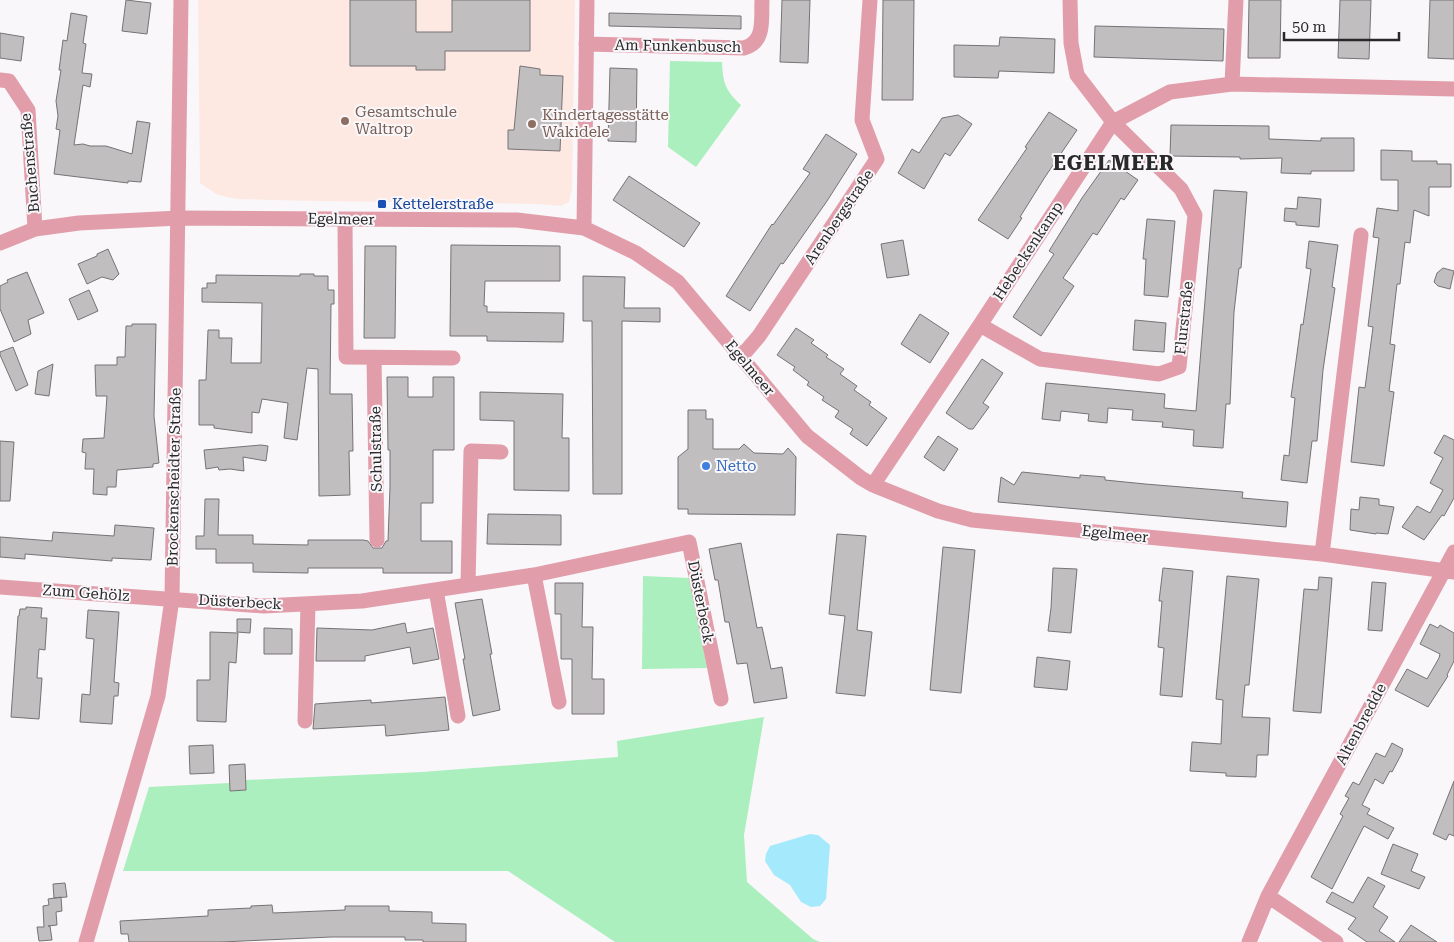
<svg xmlns="http://www.w3.org/2000/svg" width="1454" height="942" font-family="'Roboto Serif',serif">
	<style>
		.education { fill: #fde9e1 }
		.green { fill: #aaefbd }
		.water { fill: #a4e9fc }
		.building { fill: #c1bec0; stroke: #767376 }
		.lines { fill: none; stroke-linecap: round; stroke-linejoin: round }
		.minor { stroke: #e19eaa; stroke-width: 15 }
		.tertiary { stroke: #e19eaa; stroke-width: 15 }
		.education-dot { fill: #8d6e63; stroke: #f9f7fa; stroke-width: 2 }
		.transit-dot { fill: #1a4fb4; stroke: #f9f7fa; stroke-width: 2 }
		.shop-dot { fill: #3f7fe0; stroke: #f9f7fa; stroke-width: 2 }
		.labels { text-anchor: middle; stroke-width: 4; stroke-linejoin: round; paint-order: stroke }
		.street-label { font-size: 15px; fill: #2a292a; stroke: #f9f7fa }
		.education-label { font-size: 15px; fill: #785e54; stroke: #f9f7fa; text-anchor: start }
		.transit-label { font-size: 15px; fill: #164399; stroke: #f9f7fa; text-anchor: start }
		.shop-label { font-size: 15px; fill: #366cbe; stroke: #f9f7fa; text-anchor: start }
		.district-label { font-size: 20px; font-weight: bold; letter-spacing: 1px; fill: #2a292a; stroke: #f9f7fa }
	</style>
	<rect width="100%" height="100%" fill="#f9f7fa"/>
	<path class="education" d="M198,0H575L572,189L569,202L561,206L538,204L317,201L237,199L218,195L200,183Z"/>
	<path class="green" d="M670,61L722,62C723,83 725,90 741,105L696,167L668,147Z
		M643,576L690,578L707,668L642,669Z
		M764,717L744,835L747,882L813,939L820,942H615L508,871H123L149,787L230,783V791L246,790V780L422,772L618,757L617,741Z"/>
	<path class="water" d="M810,834L818,835L830,845L826,899L820,906L811,907L801,902L790,885L774,875L765,861L766,854L770,846Z"/>
	<path class="building" d="M126,0L151,3L147,34L122,31Z
		M350,0H416V32H452V0H530V51H445V70H416V66H350Z
		M782,0H810L808,63L780,62Z
		M883,0H914L913,100H882Z
		M1249,0H1281L1280,58H1248Z
		M1340,0H1371L1369,59L1338,58Z
		M1430,0H1454V59L1428,58Z
		M71,13L87,16L83,43L86,44L82,73L92,74L90,87L83,85L74,145L83,144L90,146H106L132,154L137,121L150,123L141,182L128,181V183L54,174L60,130L56,129L58,116L56,101L61,70H59L63,40L67,41Z
		M609,13L741,16V29L609,26Z
		M1095,26L1224,29L1223,61L1094,57Z
		M0,33L24,37L21,61L0,58Z
		M1000,37L1055,39L1054,73L999,71L998,78L954,77V45L999,46Z
		M520,66L540,69V75L563,76L560,151L508,149V130H514Z
		M610,68L637,69L636,142L608,141Z
		M1049,112L1077,130L1045,177L1020,217L1022,218L1008,239L978,220L1027,148L1025,147Z
		M958,115L972,124L950,156L945,153L924,189L898,173L912,149L919,153L942,118Z
		M1171,125L1269,126V139L1321,141V138H1354V171H1311V174L1281,173L1282,158L1240,159V157L1170,156Z
		M826,134L857,154L827,201L783,264L781,263L750,311L726,296L772,224L773,225L810,173L803,169Z
		M1381,150L1412,151V161H1437V164H1451V187H1429V216L1414,210L1410,243L1405,242L1400,284H1397L1390,344L1395,345L1389,391L1394,392L1384,466L1351,462L1359,387L1365,388L1373,327L1368,326L1379,238L1373,237L1377,208L1398,211V180H1381Z
		M1109,160L1138,180L1124,200L1121,198L1097,235L1093,233L1063,278L1074,286L1041,336L1013,317L1054,254L1049,251L1082,198Z
		M629,176L700,223L684,247L613,200Z
		M1214,190L1247,192L1241,268H1239L1234,312L1230,404H1226L1223,448L1193,446L1194,430L1162,427L1163,422L1132,420L1133,410L1108,408L1107,423L1088,421L1089,414L1061,411L1060,421L1042,419L1046,383L1165,394L1164,408L1196,411Z
		M1298,197L1321,199L1319,227L1296,225V222L1284,221L1285,208L1297,209Z
		M1147,219L1175,221L1168,297L1144,295L1146,259H1143Z
		M903,240L909,275L887,278L881,244Z
		M1309,241L1338,245L1332,287L1335,288L1323,370L1317,441H1312L1307,483L1281,480L1284,455L1289,456L1295,398L1291,397L1296,361L1301,324L1303,325L1311,269L1306,268Z
		M451,245L560,246V281H485L484,306H487V312L564,313L563,342L487,341V336H450Z
		M365,246H396L395,338H364Z
		M108,249L119,274L113,280L102,277L87,284L78,264L97,256V254Z
		M1443,268L1454,271L1450,289L1438,286L1434,282L1437,273Z
		M27,272L44,313L28,320L31,334L14,342L0,309V286L8,282L7,280Z
		M300,274H314V276H328V290H334V304H331L330,394H352L353,451H349L350,495L319,496L318,369L307,368L297,440L284,438L288,403L262,399L259,413L252,412V433L214,428V425H199V380H206L208,330H219V338H232L231,363H261L262,303L202,302V288H207V283H216V275L300,276Z
		M583,276L625,277L624,308H660V322L622,321V494H593L592,321H583Z
		M89,290L98,311L78,320L69,299Z
		M920,314L949,333L930,363L901,344Z
		M1135,320L1166,323L1164,352L1133,350Z
		M132,324H156L154,416L159,463L153,464V467L117,470L116,487H107V495L93,494L94,469H85L86,453L82,452L83,439L104,438L107,396H96L95,365H117V357H125L126,326H132Z
		M796,328L814,340L811,343L828,355L826,357L844,369L840,374L857,386L854,390L871,402L869,405L887,418L867,446L850,434L853,429L835,417L839,411L822,400L824,397L807,385L809,382L793,370L795,367L777,355Z
		M13,347L28,385L16,391L0,355V352Z
		M982,359L1003,373L983,403L989,407L973,429H969L946,413Z
		M53,364L49,396L35,394L38,371Z
		M387,377H408V397H433V377H454V450H433V503H421V541H452V573H383V568H308V573L253,572V563H216V549H196V536H204L205,499H219L218,535H253V544L308,545V540H363L368,541L373,548H382L386,541H388L390,487V450H388Z
		M480,392L563,394L562,438H569V491L514,490V421L480,420Z
		M688,410H706V419H713V449H739L744,444L754,453L783,454L788,448L796,457L795,515L688,514V509H678V457L688,449Z
		M1444,435L1454,440V498L1444,516L1442,515L1424,540L1402,527L1417,506L1430,513L1443,490L1430,483L1443,458L1434,453Z
		M938,436L958,449L944,471L924,457Z
		M0,441L14,442L10,501H0Z
		M261,445L268,446L266,461L243,457L244,471L230,469L219,470L218,467L206,469L204,450Z
		M1022,472L1080,478V475L1105,477V480L1145,484L1243,492L1242,498L1288,502L1286,527L998,502L1001,477L1014,485Z
		M1360,497L1379,499V505L1394,507L1388,534L1376,533V534L1350,530L1351,509L1359,510Z
		M488,514L561,515V545L487,544Z
		M115,525L154,528L151,560L112,558V561L25,554V559L0,557V537L52,541L53,532L114,536Z
		M837,534L866,536L857,630L872,632L865,696L836,693L845,616L829,614Z
		M741,543L757,628L762,627L771,669L782,667L787,698L754,703L747,663L737,664L729,622H725L718,580H715L709,549Z
		M943,547L975,550L961,693L930,690Z
		M1053,568L1077,569L1071,633L1048,631L1051,608Z
		M1163,568L1193,571L1182,697L1160,695L1164,648L1158,647L1162,601H1159Z
		M1227,576L1259,579L1249,685H1245L1242,717L1270,718L1268,755H1257L1256,777L1226,776V773L1190,771L1192,742L1221,744L1223,700L1216,699Z
		M1319,577L1332,578L1321,713L1293,711L1304,589L1318,590Z
		M1372,582L1386,583L1382,631L1368,630Z
		M555,583H583L582,627H593L592,679H604V714H572V659H561V614H555Z
		M482,599L492,654H490L500,710L473,716L463,659H465L455,603Z
		M26,607L42,608L41,618H47L45,650L39,649L37,678H42L39,719L11,717L18,616H19L20,609H26Z
		M88,610L119,612L114,682L119,683L118,696H114L112,724L80,722L82,694L90,695L94,639L86,638Z
		M237,619H251L250,633L237,632Z
		M405,623L407,633L433,628L439,659L413,664L410,647L365,656V661H316L317,628L372,630Z
		M1430,624L1438,628L1440,625L1454,633V661L1447,675L1448,676L1428,707L1395,690L1407,669L1427,679L1439,658L1440,654L1420,644Z
		M264,628L292,629V654H264Z
		M210,632L238,633L236,663L229,662L226,722L197,721V680H210Z
		M1037,657L1070,661L1067,690L1034,687Z
		M445,697L449,730L386,736L385,725L313,729L315,704L371,700V703Z
		M1392,743L1403,749L1401,755L1392,772L1390,771L1383,784L1375,779L1362,805L1370,809L1367,814L1394,828L1388,839L1364,826L1332,889L1311,877L1343,816L1340,814L1349,798L1345,796L1353,782L1359,785L1376,753L1385,757Z
		M213,745L214,773L190,774L189,746Z
		M245,764L246,790L230,791L229,765Z
		M1454,781V836L1449,834L1446,840L1433,834Z
		M1393,844L1418,854L1411,871L1425,877L1419,889L1381,874Z
		M1368,877L1385,886L1373,907L1388,917L1379,931L1395,942H1367L1348,929L1356,918L1326,902L1332,892L1353,903Z
		M65,883L67,897L54,898L53,884Z
		M61,897L62,911L56,912L57,925L48,926H50L52,940L39,941L37,927H44L43,906L49,905L48,899Z
		M272,905L273,913L345,910V906H389V911L432,912V923L466,924V942H423V940H405V937H331L221,942H129L128,934H121L120,921L208,916V910L251,908V906Z
		M1411,925L1437,942H1399Z"/>
	<g class="lines">
		<path class="minor" d="M586,44L744,48C766,42 761,18 762,0
			M0,80L9,81L28,110L35,229
			M1232,84L1236,0
			M345,220L346,357L453,358
			M584,228L587,0
			M0,243L35,229L79,223L179,218L517,220L584,228L636,253L678,282L807,436L861,478L873,485L938,511L972,520L1322,554L1454,572
			M980,325L1040,359L1159,374L1179,367L1195,215L1181,189L1113,122L1077,75L1071,43L1070,0
			M741,357L759,336L877,159L862,120L870,0
			M374,358L377,540
			M873,485L980,325L1113,122L1170,92L1232,84L1454,89
			M1322,554L1361,235
			M534,575L559,702
			M468,585L471,451L501,452
			M0,587L264,606L362,601L534,575L689,542L721,699
			M436,590L458,716
			M305,721L308,604
			M1268,896L1336,942
			M1249,942L1268,896L1454,552"/>
		<path class="tertiary" d="M86,942L158,696L172,599L181,0"/>
	</g>
	<g class="education-dot">
		<circle cx="345" cy="121" r="5"/>
		<circle cx="532" cy="124" r="5"/>
	</g>
	<rect class="transit-dot" x="377" y="199" width="10" height="10" rx="2.5"/>
	<circle class="shop-dot" cx="706" cy="466" r="5"/>
	<g class="labels">
		<g class="street-label">
			<text transform="translate(678 46) rotate(1)" y="5">Am Funkenbusch</text>
			<text transform="translate(30 163) rotate(-95)" y="5">Buchenstraße</text>
			<text transform="translate(839 217) rotate(-56)" y="5">Arenbergstraße</text>
			<text transform="translate(341 219) rotate(1)" y="5">Egelmeer</text>
			<text transform="translate(1028 251) rotate(-57)" y="5">Hebeckenkamp</text>
			<text transform="translate(1184 318) rotate(-84)" y="5">Flurstraße</text>
			<text transform="translate(750 368) rotate(50)" y="5">Egelmeer</text>
			<text transform="translate(376 449) rotate(-91)" y="5">Schulstraße</text>
			<text transform="translate(174 477) rotate(-89)" y="5">Brockenscheidter Straße</text>
			<text transform="translate(1115 534) rotate(6)" y="5">Egelmeer</text>
			<text transform="translate(86 593) rotate(4)" y="5">Zum Gehölz</text>
			<text transform="translate(240 602) rotate(3)" y="5">Düsterbeck</text>
			<text transform="translate(701 602) rotate(79)" y="5">Düsterbeck</text>
			<text transform="translate(1361 724) rotate(-62)" y="5">Altenbredde</text>
		</g>
		<g class="education-label">
			<text x="355" y="117">Gesamtschule<tspan x="355" dy="17">Waltrop</tspan></text>
			<text x="542" y="120">Kindertagesstätte<tspan x="542" dy="17">Wakidele</tspan></text>
		</g>
		<g class="transit-label">
			<text x="392" y="209">Kettelerstraße</text>
		</g>
		<g class="shop-label">
			<text x="716" y="471">Netto</text>
		</g>
		<g class="district-label">
			<text x="1114" y="170">EGELMEER</text>
		</g>
	</g>
	<path d="M1284 32v8h115v-8" fill="none" stroke="#2a292a" stroke-width="2.5"/>
	<text x="1292" y="32" font-size="15" fill="#2a292a" stroke="#f9f7fa" stroke-width="4" paint-order="stroke">50 m</text>
</svg>
